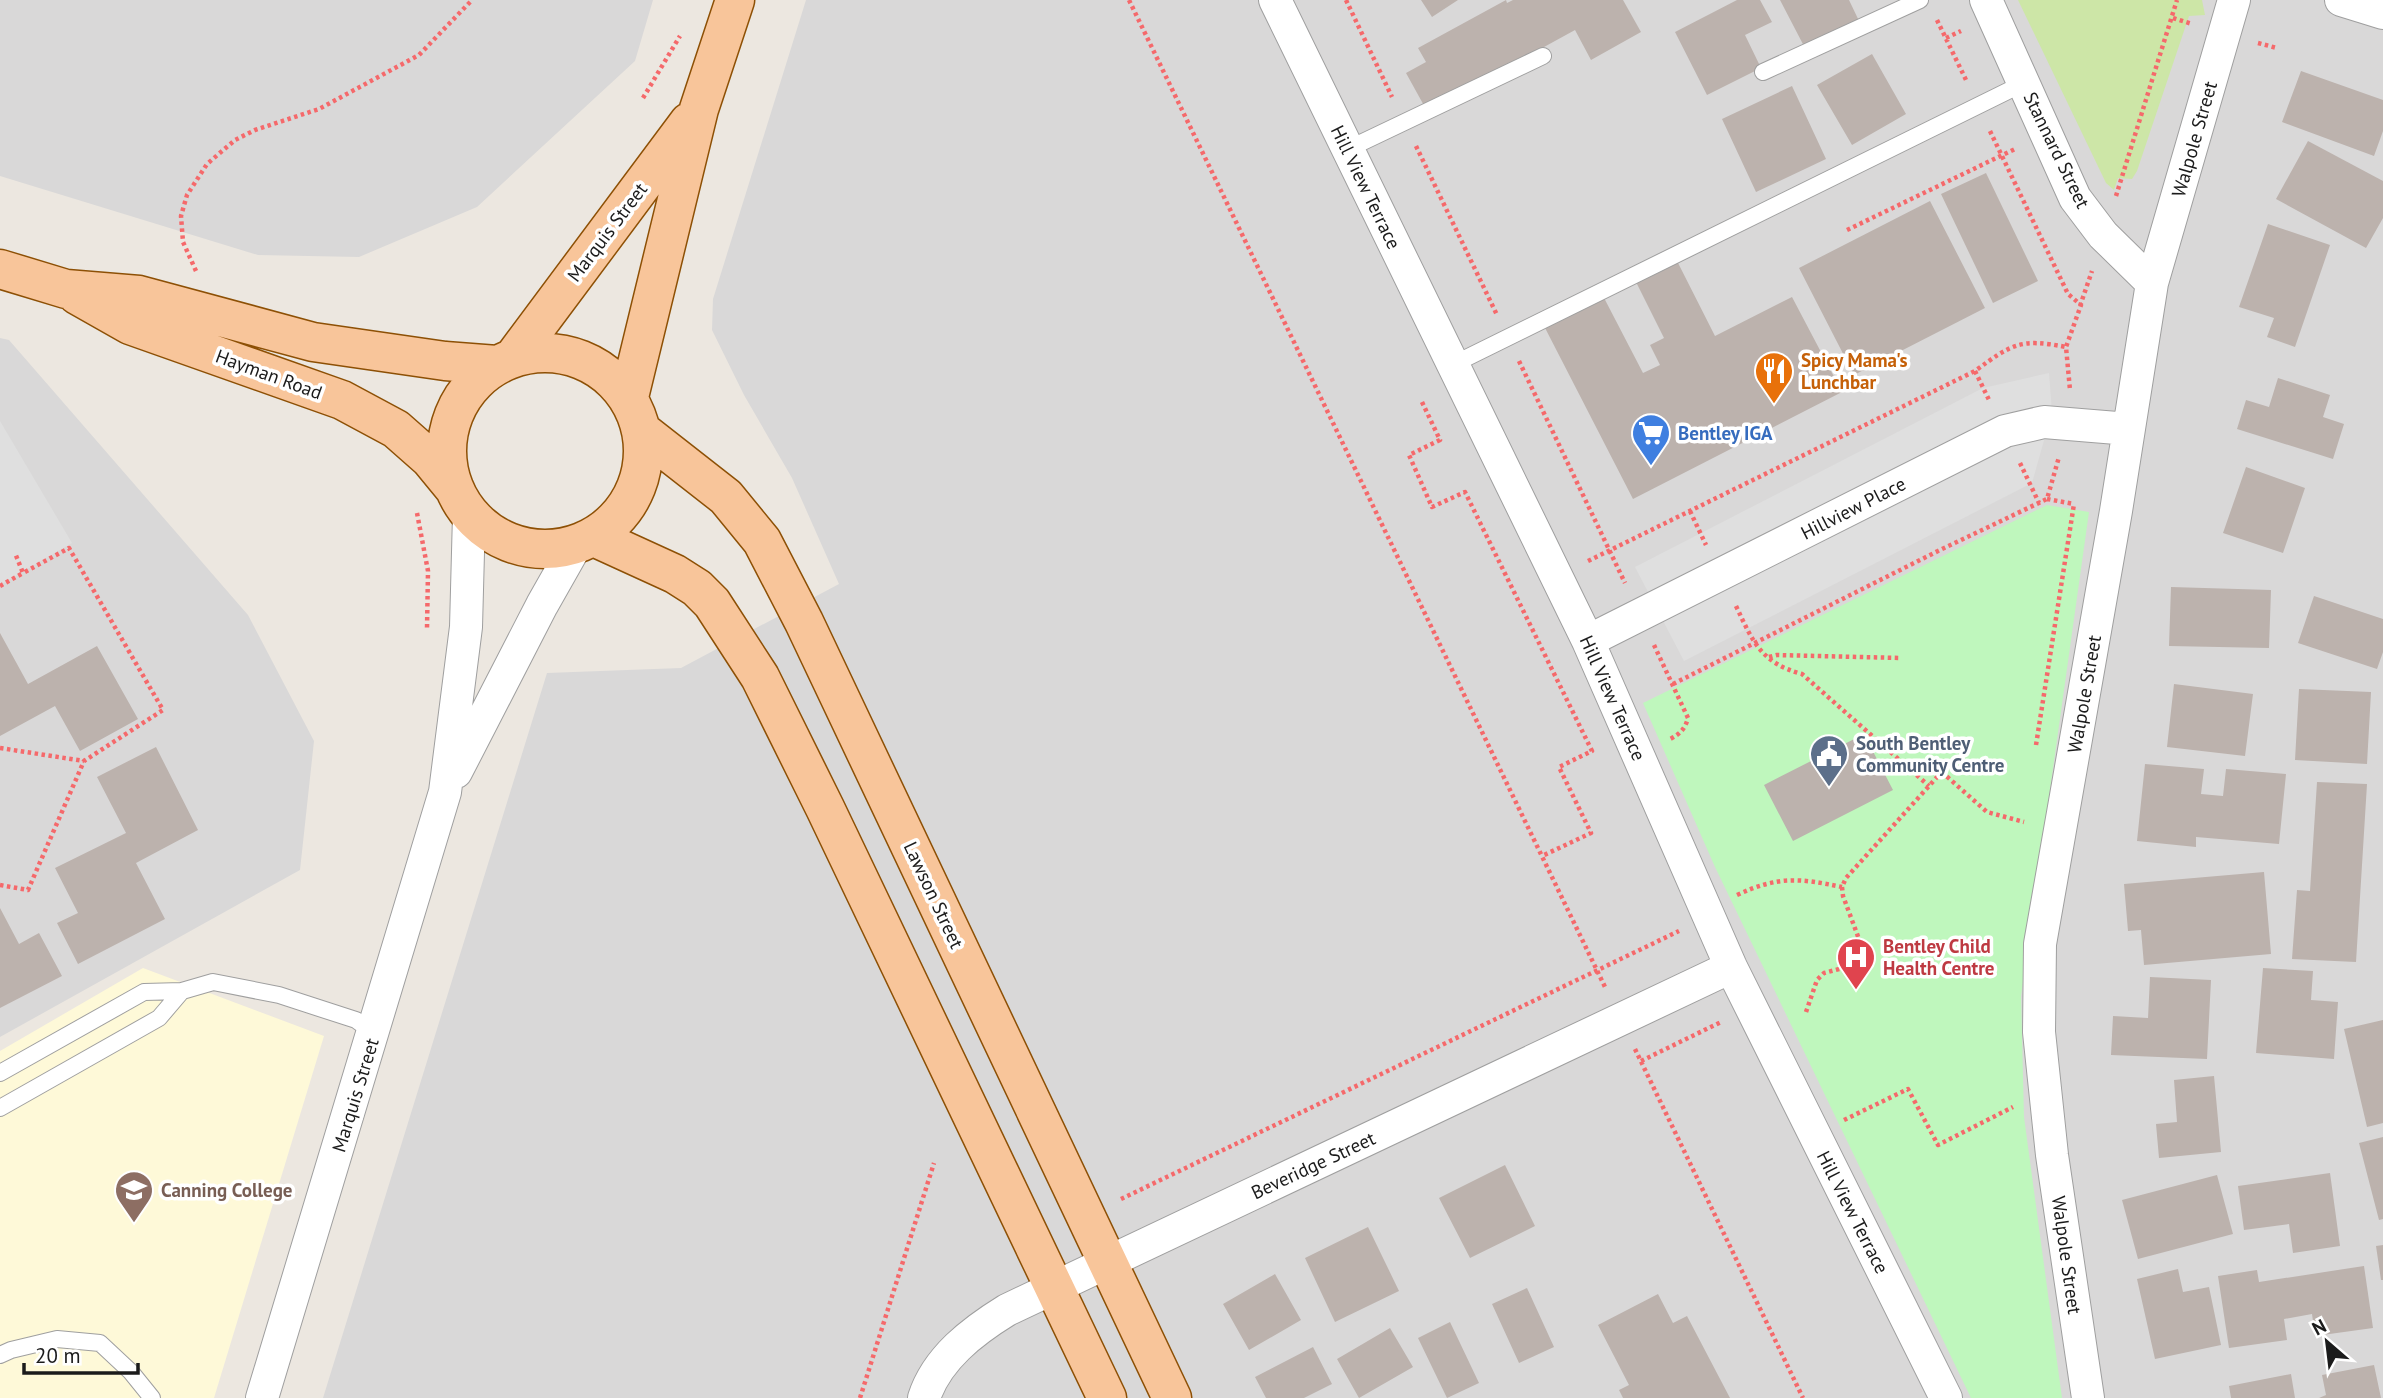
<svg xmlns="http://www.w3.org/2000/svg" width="2383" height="1398" font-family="'PT Sans',sans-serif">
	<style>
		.residential { fill: #d9d8d8 }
		.education { fill: #fef9d8 }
		.grass { fill: #cde6a7 }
		.park { fill: #bff7bd }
		.parking { fill: #dfdfdf }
		.building { fill: #bcb2ad }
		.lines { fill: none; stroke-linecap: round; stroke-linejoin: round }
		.service-casing { stroke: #9f9f9f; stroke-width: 18 }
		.minor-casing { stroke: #9f9f9f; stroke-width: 34 }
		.primary-casing { stroke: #8d5005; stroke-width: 41 }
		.path { stroke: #f5696b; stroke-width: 4.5; stroke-dasharray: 3.5 3.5; stroke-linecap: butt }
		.service { stroke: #fff; stroke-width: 16 }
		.minor { stroke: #fff; stroke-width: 32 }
		.primary { stroke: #f8c59a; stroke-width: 38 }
		.labels { text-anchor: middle; stroke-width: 7; stroke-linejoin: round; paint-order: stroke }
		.street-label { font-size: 19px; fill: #1b1b1b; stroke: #fff }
		.food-label { font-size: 19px; font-weight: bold; fill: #c56008; stroke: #fff; text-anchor: start }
		.shop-label { font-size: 19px; font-weight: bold; fill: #366cbe; stroke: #fff; text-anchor: start }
		.service-label { font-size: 19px; font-weight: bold; fill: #4e5e75; stroke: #fff; text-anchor: start }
		.health-label { font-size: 19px; font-weight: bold; fill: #be3a42; stroke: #fff; text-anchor: start }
		.education-label { font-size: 19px; font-weight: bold; fill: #785e54; stroke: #fff; text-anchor: start }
	</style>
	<rect width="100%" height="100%" fill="#ece7e0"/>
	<path class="residential" d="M0,0H653L635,61L477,207L359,257L258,255L0,176Z
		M806,0H2383V1398H323L547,673L681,668L839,584L792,478L744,395L712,330L713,299Z
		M0,338L9,340L248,615L314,741L300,870L0,1037Z"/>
	<path class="education" d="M143,968L324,1036L214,1398H0V1051Z"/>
	<path class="grass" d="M2018,0H2202L2205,15L2189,16L2137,171L2132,179L2118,178L2114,190L2106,183Z"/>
	<path class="park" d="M2047,505L2089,512L2021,996L2024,1117L2062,1398H1971L1715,867L1643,703Z"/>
	<path class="parking" d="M2049,373L2052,412L2032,483L1684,661L1635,567L1983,388Z
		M0,421L72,543L0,585Z"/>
	<path class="building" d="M1421,0H1458L1432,17Z
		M1506,0L1507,3L1513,0H1623L1641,32L1591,60L1575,30L1427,111L1406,73L1426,62L1418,48Z
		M1737,0H1760L1772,22L1745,35L1761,68L1707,95L1675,32Z
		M1780,0H1849L1860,23L1806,50Z
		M1872,54L1906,114L1852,145L1817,85Z
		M2301,71L2383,100V131L2374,156L2282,122Z
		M1792,86L1826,159L1756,192L1722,119Z
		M2308,141L2383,181V218L2366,248L2276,199Z
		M1986,173L2038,281L1993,303L1941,194Z
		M1930,201L1985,308L1854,375L1799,268Z
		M2268,224L2330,245L2295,347L2267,337L2274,318L2239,307Z
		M1675,257L1715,336L1792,297L1842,392L1633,499L1543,324L1602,294L1643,373L1660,365L1650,345L1664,338L1634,278Z
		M2278,378L2330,395L2323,417L2344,424L2333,459L2237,429L2246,400L2269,407Z
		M2246,467L2305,488L2283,553L2223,533Z
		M2171,587L2271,590L2269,648L2169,646Z
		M2314,596L2383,619V652L2377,669L2298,643Z
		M0,633L28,684L97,646L138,719L80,751L55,706L0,736Z
		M2174,684L2253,694L2245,756L2167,747Z
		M2299,689L2371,692L2367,764L2295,760Z
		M1864,734L1893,790L1793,841L1764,785Z
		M156,747L198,830L136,863L165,919L78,964L57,923L78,913L55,868L126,833L97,777Z
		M2145,764L2204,769L2201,794L2223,796L2226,769L2286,774L2279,844L2196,837V847L2137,841Z
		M2317,782L2367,784L2356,962L2292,959L2297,890L2310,891Z
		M2264,872L2271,954L2144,965L2141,930L2128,931L2124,884Z
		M0,908L19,944L39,933L62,976L0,1008Z
		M2263,968L2313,971L2311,1000L2338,1002L2334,1059L2256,1053Z
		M2150,977L2211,980L2207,1059L2111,1055L2113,1016L2148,1018Z
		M2383,1020V1123L2367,1127L2344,1029Z
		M2214,1076L2221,1152L2159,1158L2156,1124L2177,1122L2174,1080Z
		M2383,1137V1219L2379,1220L2359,1143Z
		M1505,1165L1535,1226L1470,1258L1439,1198Z
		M2330,1173L2340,1246L2293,1253L2289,1224L2244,1230L2238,1186Z
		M2217,1175L2233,1234L2138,1259L2122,1200Z
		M1368,1227L1399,1291L1335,1322L1305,1258Z
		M2383,1245V1280H2381L2376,1246Z
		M2364,1266L2373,1328L2315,1336L2312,1314L2284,1319L2287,1340L2229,1348L2218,1276L2257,1270L2259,1282Z
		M2178,1269L2183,1292L2209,1287L2221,1345L2155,1359L2137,1279Z
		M1275,1274L1301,1320L1249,1350L1223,1304Z
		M1527,1288L1554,1347L1519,1363L1492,1304Z
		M1658,1294L1673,1323L1687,1316L1730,1398H1623L1619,1390L1629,1385L1598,1325Z
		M1450,1322L1479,1383L1447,1398L1418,1338Z
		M1390,1328L1413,1367L1359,1398L1337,1359Z
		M1313,1347L1332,1384L1304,1398H1266L1255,1377Z
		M2374,1365L2381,1398H2319L2326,1395L2322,1375Z
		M2291,1374L2295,1398H2231L2229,1386Z"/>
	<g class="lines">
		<defs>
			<path id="service" d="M1763,72L1920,0
				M1348,149L1543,56
				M1452,365L2024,83
				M0,1073L144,992L182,991L213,982L279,995L356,1020L374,1033
				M0,1108L159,1018L182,991
				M0,1355L11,1350L57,1339L100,1343L131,1372L152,1398"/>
			<path id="minor" d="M1275,0L1588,641L1731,967L1946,1398
				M1986,0L2075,198L2103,235L2152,283
				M2341,0L2383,13
				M1588,641L2005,431L2044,422L2129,429
				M456,772L542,605L576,545
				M262,1398L445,792L466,627L469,515
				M924,1398C937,1358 973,1331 1007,1310L1731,967
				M2088,1398L2052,1155L2039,1032L2040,944L2116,511L2152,283L2234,0"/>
			<path id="primary" d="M0,269L66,289L139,295L313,342L445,361L497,365
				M77,295L130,325L342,400L396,429L430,459L453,487
				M447 451a98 98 0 1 1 196 0a98 98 0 1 1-196 0Z
				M516,354L689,122
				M629,397L699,109L735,0
				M643,432L726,497L762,541L804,622L1172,1398
				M594,537L675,574L697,588L712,603L760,677L825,808L1107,1398"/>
		</defs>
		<use href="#service" class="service-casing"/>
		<use href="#minor" class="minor-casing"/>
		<use href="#primary" class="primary-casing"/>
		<path class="path" d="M1129,0L1605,987
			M1346,0L1392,97
			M2173,18L2192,24
			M1937,20L1967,82
			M1946,38L1961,31
			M2258,43L2277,48
			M643,98L680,36
			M1990,131L2068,294L2081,305L2066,347L2070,390
			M1416,146L1497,315
			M2116,196L2177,0
			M1847,230L2017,148
			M196,271L183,242L181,216L187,195L207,164L235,140L255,130L319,109L419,55L472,0
			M2080,306L2092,271
			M1519,361L1625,583
			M1975,371L1990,402
			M1422,402L1440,440L1409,455L1432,507L1465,492L1592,751L1559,767L1591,833L1542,856
			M2020,463L2039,503
			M2047,499L2074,504
			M1690,511L1706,545
			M417,513L428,571L427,628
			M1588,561L1975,371C2012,344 2020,338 2066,347
			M0,586L23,573
			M1736,606C1753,642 1761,663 1802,674L1929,786
			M1654,645L1688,718C1685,729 1680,734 1670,739
			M1769,657L1777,655L1900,658
			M1673,684L1938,551L2047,499L2059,457
			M2036,745L2074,504
			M0,748L84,761
			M0,885L28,890L84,761L163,710L69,548L23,573L15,553
			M1737,895C1778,876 1799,878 1842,887
			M1806,1012L1817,980L1824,973L1862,963L1866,958L1843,896L1842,887L1846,878L1938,776L1944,774L1987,812L2024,822
			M1635,1049L1803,1398
			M1641,1061L1721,1022
			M1844,1120L1908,1089L1938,1145L2013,1107
			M1121,1199L1679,931
			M860,1398L934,1163"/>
		<use href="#service" class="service"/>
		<use href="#minor" class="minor"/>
		<use href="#primary" class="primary"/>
	</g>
	<defs>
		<symbol id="restaurant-pin" viewBox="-11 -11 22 30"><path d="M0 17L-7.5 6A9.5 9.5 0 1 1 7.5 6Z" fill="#e8710a" stroke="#fff"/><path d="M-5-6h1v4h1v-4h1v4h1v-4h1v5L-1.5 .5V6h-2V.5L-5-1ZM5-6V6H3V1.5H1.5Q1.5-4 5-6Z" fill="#fff"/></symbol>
		<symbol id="supermarket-pin" viewBox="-11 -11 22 30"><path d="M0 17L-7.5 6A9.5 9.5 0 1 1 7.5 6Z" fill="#3f7fe0" stroke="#fff"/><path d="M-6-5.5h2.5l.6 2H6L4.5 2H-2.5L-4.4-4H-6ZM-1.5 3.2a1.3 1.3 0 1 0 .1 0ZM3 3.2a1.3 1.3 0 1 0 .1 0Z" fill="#fff"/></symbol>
		<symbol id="civic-pin" viewBox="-11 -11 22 30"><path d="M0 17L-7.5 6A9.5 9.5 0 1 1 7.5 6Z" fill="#5c6f8a" stroke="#fff"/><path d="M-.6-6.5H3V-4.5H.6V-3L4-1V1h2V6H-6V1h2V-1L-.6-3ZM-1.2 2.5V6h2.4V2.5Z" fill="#fff"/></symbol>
		<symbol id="hospital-pin" viewBox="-11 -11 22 30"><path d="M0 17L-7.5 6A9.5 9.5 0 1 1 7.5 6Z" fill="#e0444e" stroke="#fff"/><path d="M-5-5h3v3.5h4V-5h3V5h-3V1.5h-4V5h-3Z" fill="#fff"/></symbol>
		<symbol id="university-pin" viewBox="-11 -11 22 30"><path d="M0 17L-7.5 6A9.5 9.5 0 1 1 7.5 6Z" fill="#8d6e63" stroke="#fff"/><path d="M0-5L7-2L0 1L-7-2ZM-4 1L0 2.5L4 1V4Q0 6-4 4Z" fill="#fff"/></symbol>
	</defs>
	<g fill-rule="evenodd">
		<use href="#restaurant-pin" x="1752" y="349" width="44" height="60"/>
		<use href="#supermarket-pin" x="1629" y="411" width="44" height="60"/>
		<use href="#civic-pin" x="1807" y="732" width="44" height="60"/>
		<use href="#hospital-pin" x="1834" y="935" width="44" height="60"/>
		<use href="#university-pin" x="112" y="1168" width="44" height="60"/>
	</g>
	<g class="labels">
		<g class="street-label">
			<text transform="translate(2194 139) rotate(-74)" y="7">Walpole Street</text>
			<text transform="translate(2057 150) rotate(64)" y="7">Stannard Street</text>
			<text transform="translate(1366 187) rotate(64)" y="7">Hill View Terrace</text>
			<text transform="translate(607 232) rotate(-53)" y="7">Marquis Street</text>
			<text transform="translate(269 374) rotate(20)" y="7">Hayman Road</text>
			<text transform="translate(1853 508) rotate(-27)" y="7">Hillview Place</text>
			<text transform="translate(2084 694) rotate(-80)" y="7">Walpole Street</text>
			<text transform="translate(1613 698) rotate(66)" y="7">Hill View Terrace</text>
			<text transform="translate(934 895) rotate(65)" y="7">Lawson Street</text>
			<text transform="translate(355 1095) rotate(-73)" y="7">Marquis Street</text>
			<text transform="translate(1313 1165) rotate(-25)" y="7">Beveridge Street</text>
			<text transform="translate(1853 1212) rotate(63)" y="7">Hill View Terrace</text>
			<text transform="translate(2067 1255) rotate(82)" y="7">Walpole Street</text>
		</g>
		<g class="food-label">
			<text x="1801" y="367">Spicy Mama's<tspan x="1801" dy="22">Lunchbar</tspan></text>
		</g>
		<g class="shop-label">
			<text x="1678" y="440">Bentley IGA</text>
		</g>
		<g class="service-label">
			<text x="1856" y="750">South Bentley<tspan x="1856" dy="22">Community Centre</tspan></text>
		</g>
		<g class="health-label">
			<text x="1883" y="953">Bentley Child<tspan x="1883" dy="22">Health Centre</tspan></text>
		</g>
		<g class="education-label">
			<text x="161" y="1197">Canning College</text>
		</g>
	</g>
	<g transform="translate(2327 1342) rotate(332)" stroke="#ffffff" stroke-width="5" paint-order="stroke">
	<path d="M0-5L12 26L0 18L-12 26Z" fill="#1b1b1b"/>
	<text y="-10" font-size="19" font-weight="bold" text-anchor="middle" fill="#1b1b1b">N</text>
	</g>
	<path d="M24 1363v10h114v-10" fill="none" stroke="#1b1b1b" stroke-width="3.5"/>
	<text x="35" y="1363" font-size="21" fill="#1b1b1b" stroke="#ffffff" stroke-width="5" paint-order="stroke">20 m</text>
</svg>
